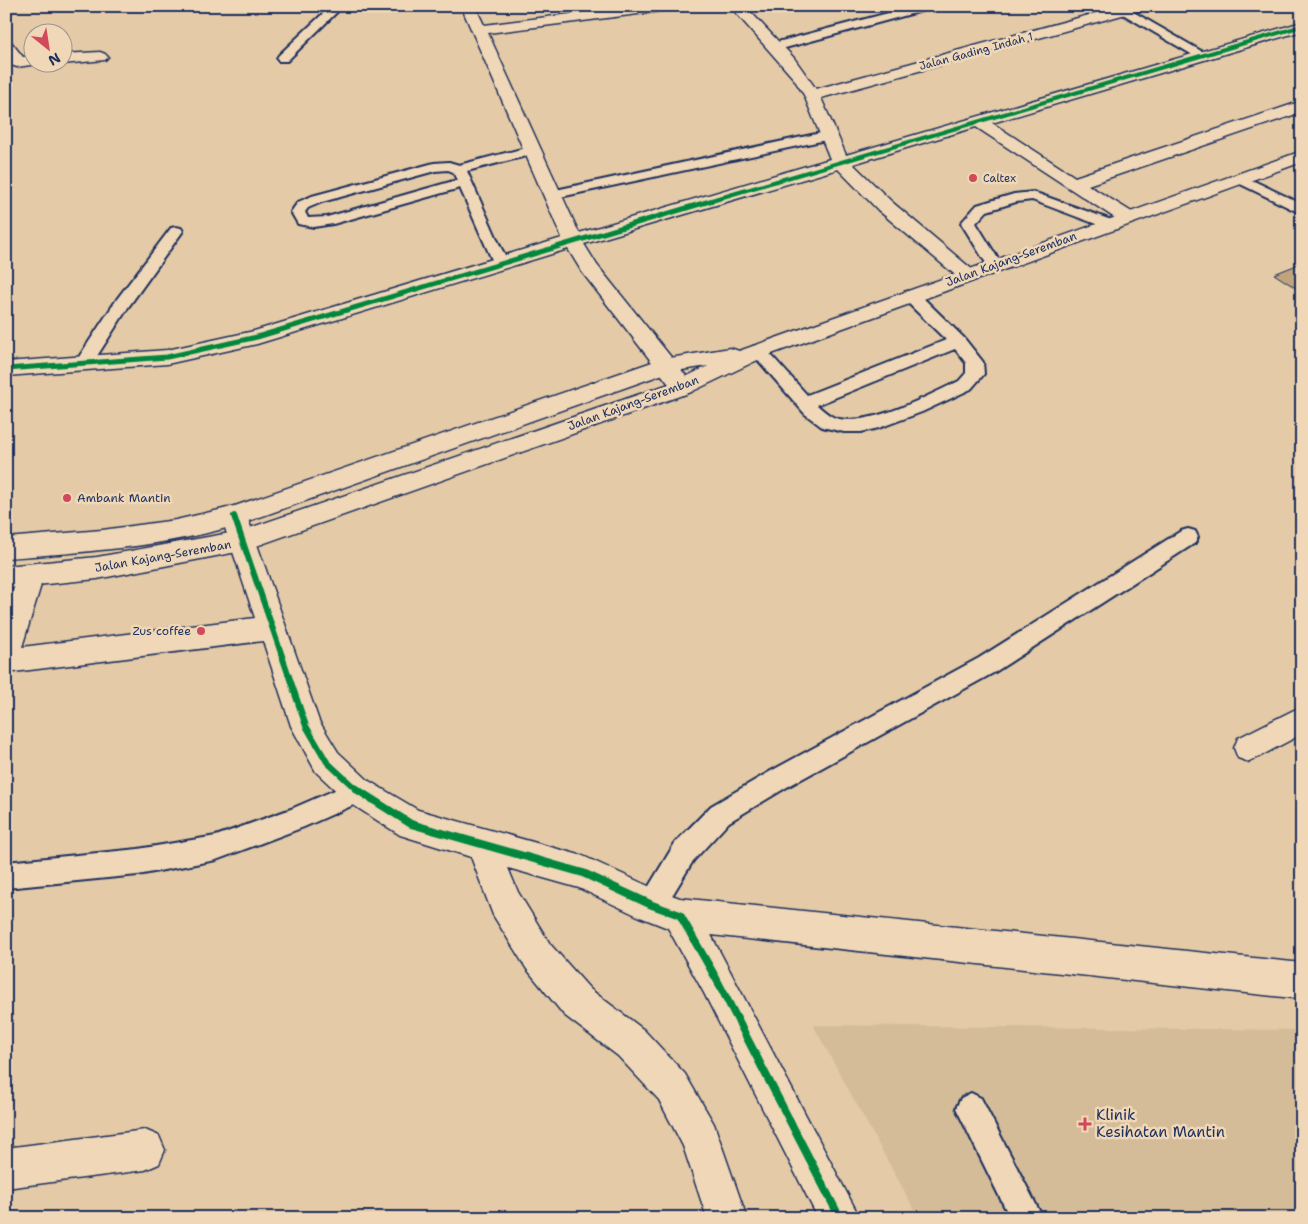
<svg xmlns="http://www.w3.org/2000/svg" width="1308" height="1224" font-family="'Shantell Sans',sans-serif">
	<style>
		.built { fill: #d5bc99 }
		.building { fill: #c0a47d; stroke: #1b2f5e }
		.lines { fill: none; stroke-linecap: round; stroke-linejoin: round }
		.lane-casing { stroke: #1b2f5e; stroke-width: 4 }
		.street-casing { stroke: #1b2f5e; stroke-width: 3 }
		.primary-casing { stroke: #1b2f5e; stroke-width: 3 }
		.lane { fill: #efd7b7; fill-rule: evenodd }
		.street { fill: #efd7b7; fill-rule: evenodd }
		.primary { fill: #efd7b7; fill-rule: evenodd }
		.cycleway-far3-casing { stroke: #efd7b7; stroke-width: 5.5 }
		.cycleway-far2-casing { stroke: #efd7b7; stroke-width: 8 }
		.cycleway-far1-casing { stroke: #efd7b7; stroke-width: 9 }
		.cycleway-casing { stroke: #efd7b7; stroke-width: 11 }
		.cycleway-far3 { stroke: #00873e; stroke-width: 4 }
		.cycleway-far2 { stroke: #00873e; stroke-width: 5 }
		.cycleway-far1 { stroke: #00873e; stroke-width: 6 }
		.cycleway { stroke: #00873e; stroke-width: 8 }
		.poi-dot { fill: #d1495b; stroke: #efd7b7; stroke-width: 2 }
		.labels { text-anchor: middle; stroke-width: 5; stroke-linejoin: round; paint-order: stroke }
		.far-street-label { font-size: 11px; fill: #1b2f5e; stroke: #efd7b7 }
		.far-poi-label { font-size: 11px; fill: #1b2f5e; stroke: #efd7b7; text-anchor: start }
		.street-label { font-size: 12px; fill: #1b2f5e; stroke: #efd7b7 }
		.poi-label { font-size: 12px; fill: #1b2f5e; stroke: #efd7b7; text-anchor: start }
		.near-poi-label { font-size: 15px; fill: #1b2f5e; stroke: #efd7b7; text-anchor: start }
	</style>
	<rect width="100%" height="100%" fill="#e4caa6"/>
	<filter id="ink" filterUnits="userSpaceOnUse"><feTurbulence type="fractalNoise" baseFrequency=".02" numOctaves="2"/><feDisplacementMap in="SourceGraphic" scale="10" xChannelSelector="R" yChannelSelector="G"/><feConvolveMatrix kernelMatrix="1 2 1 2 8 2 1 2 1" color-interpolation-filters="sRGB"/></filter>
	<g filter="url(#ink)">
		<path class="built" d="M813,1025L1302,1030V1218H919Z"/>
		<path class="building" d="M1302,263V292L1274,274Z"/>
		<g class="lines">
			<defs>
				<path id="lane" d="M331,6H343L287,61H279L277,58L279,55Z
					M915,6H934L933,8L774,51L768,47L770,44Z
					M1109,6H1123L1208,55L1206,58H1198Z
					M830,131L837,135L835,138L551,199L546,198L544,195L546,192L551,191Z
					M533,146L538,147L540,150L538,153L467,171L501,248L509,262L506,265H496L493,262L460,188L333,224L314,227L298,224L291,212L298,202L312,196L434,163L449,162L459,165ZM448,170L453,172L457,180L327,217L308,218L305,212L308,208L322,202L435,171Z
					M1239,174L1302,204V214L1234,181L1232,178Z
					M1033,192L1114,221L1116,224L1114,227H1104L1032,200L1016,202L987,211L976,223L1002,265L999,268H989L961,223L977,205L1014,194Z
					M176,227L181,228L183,231L129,306L90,367L84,369L78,367L75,363L117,299L171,228Z
					M911,291L917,292L964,338L983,362L984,374L971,389L922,412L879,428L861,432H844L822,427L805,414L750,351L752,347L758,345L764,347L807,395L946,340L905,300L903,296L905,292ZM955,349L966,363V373L959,381C929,395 865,430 833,417C827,414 822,409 817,405Z
					M1188,529L1195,531L1198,537L1195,543L995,672L787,787L729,822L693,861L661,914L652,918L643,914L639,905L643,896L675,843L711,806L771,771L979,658L1181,531Z
					M358,780L367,783L370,791L367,799L304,827L216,860L138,875L6,888V862L138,849L216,836L291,809Z
					M971,1093L981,1098L1043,1218H1010L956,1108L961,1098Z"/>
				<path id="street" d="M461,6H475L484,25L633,6H677L670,10L488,33L579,233L830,159L804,95L794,79L730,6H745L794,58L816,89L1122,6H1146L1144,9L821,98L846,155L1302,22V31L992,123L1075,177L1302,101V112L1088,185L1135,214L1138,218L1135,222L1128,224L1121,222L976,127L853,164L892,202L974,271L977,275L974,279L967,281L960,279L878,210L838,169L584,244L597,265L691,382L694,387L691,392L683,395L675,392L582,272L568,249L257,344L167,364L6,376V362L167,350L254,331L562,238Z
					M6,40L11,42L23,57L32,56V62H39L38,64L17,67L11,65L6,55Z
					M100,52L105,54L108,57L105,60L62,64L57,62H62V54Z
					M234,506L243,509L247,516L319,721L338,752L369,781L418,810L583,856L657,890L680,898L1302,963V999L711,935L860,1218H818L704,993L668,928L640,917L579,888L508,868L518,892L550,944L590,989L644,1030L685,1074L714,1124L747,1218H707L683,1146L659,1100L618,1056L564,1015L526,968L493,915L471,857L400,835L347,801L316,772L291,726L263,641L14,672L6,670V609L22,567L31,564L40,567L44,575L22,647L255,618L221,516L225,509Z
					M1302,706V734L1249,762L1238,758L1234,748L1238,738Z
					M145,1130L159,1136L165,1150L159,1164L145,1170L6,1188V1148Z"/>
				<path id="primary" d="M1302,151V162L766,356L691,392L242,551L97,579L6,588V566L97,557L241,531L675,382L708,366L669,372L243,523C167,547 86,552 6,558V538L102,530L176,520L232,507L658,360L730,348L739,351Z"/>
			</defs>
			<use href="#lane" class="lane-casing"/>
			<use href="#street" class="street-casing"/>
			<use href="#primary" class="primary-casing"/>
			<use href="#lane" class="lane"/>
			<use href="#street" class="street"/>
			<use href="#primary" class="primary"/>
			<defs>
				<path id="cycleway-far3" d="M716,199L1302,26"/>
				<path id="cycleway-far2" d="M6,369L167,357L257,337L720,198"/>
				<path id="cycleway-far1" d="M234,516L306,726L327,762L357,790"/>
				<path id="cycleway" d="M356,789L411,824L583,873L652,905L680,915L717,980L840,1218"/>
			</defs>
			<use href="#cycleway-far3" class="cycleway-far3-casing"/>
			<use href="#cycleway-far2" class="cycleway-far2-casing"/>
			<use href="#cycleway-far1" class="cycleway-far1-casing"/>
			<use href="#cycleway" class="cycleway-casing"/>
			<use href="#cycleway-far3" class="cycleway-far3"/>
			<use href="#cycleway-far2" class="cycleway-far2"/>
			<use href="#cycleway-far1" class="cycleway-far1"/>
			<use href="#cycleway" class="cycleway"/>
		</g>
	</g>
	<g class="poi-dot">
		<circle cx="973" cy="178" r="5"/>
		<circle cx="67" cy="498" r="5"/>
		<circle cx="201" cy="631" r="5"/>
		<path d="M1082.5 1116.5h5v5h5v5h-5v5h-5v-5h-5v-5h5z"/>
	</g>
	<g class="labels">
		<g class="far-street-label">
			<text transform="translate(976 51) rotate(-15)" y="4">Jalan Gading Indah 1</text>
		</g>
		<g class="far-poi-label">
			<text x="983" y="182">Caltex</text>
		</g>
		<g class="street-label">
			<text transform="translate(1011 259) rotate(-20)" y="4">Jalan Kajang-Seremban</text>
			<text transform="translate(633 403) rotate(-20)" y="4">Jalan Kajang-Seremban</text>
			<text transform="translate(163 556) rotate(-10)" y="4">Jalan Kajang-Seremban</text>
		</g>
		<g class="poi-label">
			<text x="77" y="502">Ambank Mantin</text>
			<text x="191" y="635" text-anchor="end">Zus coffee</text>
		</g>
		<g class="near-poi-label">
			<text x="1096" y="1120">Klinik<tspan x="1096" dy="17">Kesihatan Mantin</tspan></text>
		</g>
	</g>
	<rect width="1308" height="1224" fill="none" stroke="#efd7b7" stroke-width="25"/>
	<rect x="12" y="12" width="1283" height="1199" fill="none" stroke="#1b2f5e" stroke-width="2" filter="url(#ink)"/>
	<g transform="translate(48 48) rotate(150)"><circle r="24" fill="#efd7b7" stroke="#9a9493"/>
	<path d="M0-4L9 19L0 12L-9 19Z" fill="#d1495b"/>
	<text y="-8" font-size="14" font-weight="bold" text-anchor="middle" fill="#1b2f5e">N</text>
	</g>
</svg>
